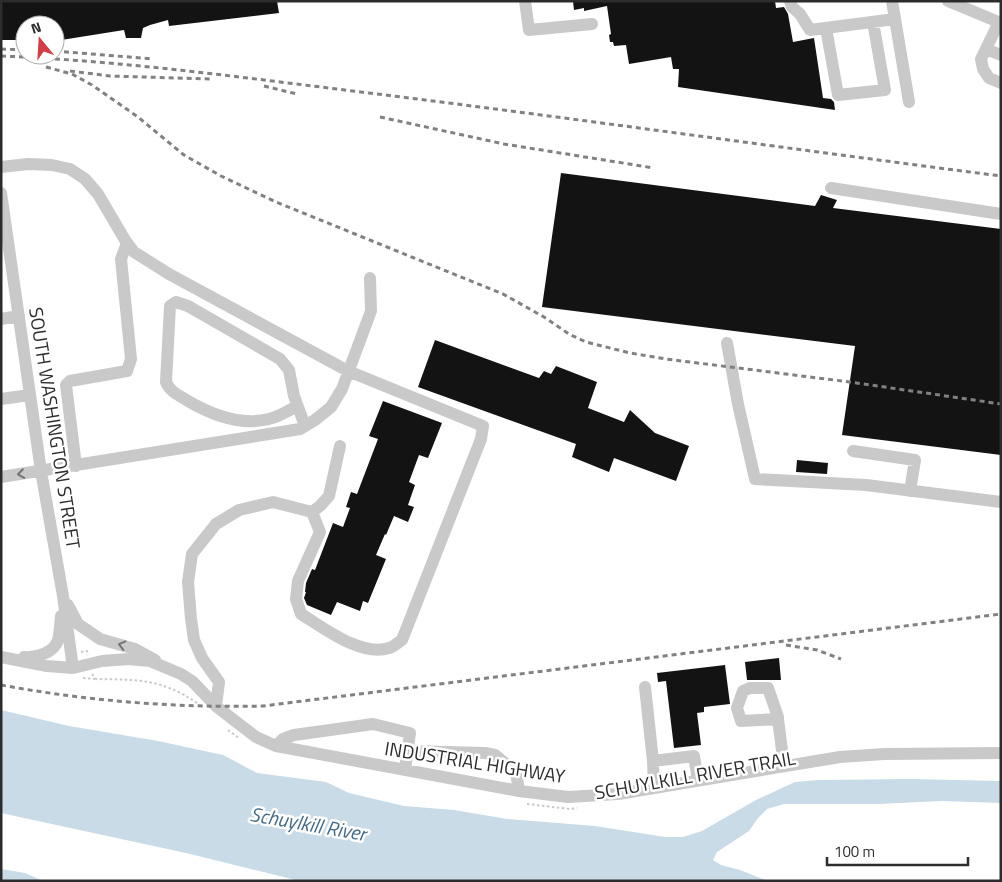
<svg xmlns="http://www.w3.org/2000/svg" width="1002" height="882" font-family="'Titillium Web',sans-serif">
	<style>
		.water { fill: #c8dbe7 }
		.building { fill: #131313 }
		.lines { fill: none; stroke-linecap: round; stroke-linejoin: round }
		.path { stroke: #c9c9c9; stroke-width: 2; stroke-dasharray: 2.5 2.5; stroke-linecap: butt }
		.minor { stroke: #c9c9c9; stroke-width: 12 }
		.rail { stroke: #818181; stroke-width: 3; stroke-dasharray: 5 4; stroke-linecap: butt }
		.oneway { stroke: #737373 }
		.labels { text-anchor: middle; stroke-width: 5; stroke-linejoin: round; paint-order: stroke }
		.street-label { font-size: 19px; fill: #2c2c2c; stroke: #fff }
		.water-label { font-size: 20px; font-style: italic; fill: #426b86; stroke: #fff }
	</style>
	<rect width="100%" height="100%" fill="#fff"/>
	<path class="water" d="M1,710L69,726L158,741L223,755L257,773L326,782L349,793L404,806L454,810L507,819L595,826L665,837H683L702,831L756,800L795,782L818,780L912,779L1001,781V803L941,801L879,804H784L767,809L758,818L749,831L717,852L713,860L721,865L740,870L768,881H300L186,853L1,813Z
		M1,869L25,873L43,881H1Z"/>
	<path class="building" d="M1,1H277L279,13L169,26L168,20L150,25L143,28L141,38H126L124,30L55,41V25H25V40H1Z
		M573,1H775L776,8L784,7L788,14L793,42L814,38L823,98L831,99L834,102L835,110L678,87L679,69H673L671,57L629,64L626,45L614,46L613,42H610L609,35L611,34L607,6L584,11V8L574,10Z
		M561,173L815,206L821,195L837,200L833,208L1001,229V455L842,435L855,346L542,307Z
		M435,340L539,378L544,371L551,374L556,366L597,382L588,408L624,422L630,410L655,433L689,446L676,481L614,458L609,472L572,457L576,444L418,387Z
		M383,401L442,423L428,458L419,455L409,482L415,485L408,505L414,507L408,522L394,516L386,535L385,534L376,555L386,559L368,603L363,601L360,611L337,602L331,615L307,605L304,598L306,592H305L306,583L312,569L315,570L333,523L343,527L350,508L346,507L351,492L357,494L378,439L369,436Z
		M797,460L828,463L827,474L796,472Z
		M779,658L781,680H747L745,662Z
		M725,665L730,704L704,707V712L697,713L701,745L674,748L666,681L658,682L657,673Z"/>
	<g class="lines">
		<path class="path" d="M81,652L87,651L88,655
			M92,674L96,679C138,680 160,678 197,703
			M83,678L95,679
			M228,730L240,739
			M527,804L570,809L577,808"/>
		<path class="minor" d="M525,1L529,30L592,24
			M790,1L792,7L800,14L810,30L895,19
			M892,1L909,102
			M948,1L1001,23
			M999,22L981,59L983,69L989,78L1001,83
			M826,28L838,95L885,90L873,22
			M986,49L1001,55
			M1,167L28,164L52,165L70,169L85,179L98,194L125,240L134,252L169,274L348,371L483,426L481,439L402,640C398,642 394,647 389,648C361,657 324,628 301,614L296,599L298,581L320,532L312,512
			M831,188L1001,214
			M1,193L41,471L63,596L73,668
			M1,319L19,316
			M727,343L738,404L755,479L866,485L1001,502
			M1,399L30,395
			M297,406C288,411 278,417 269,419C241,426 212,415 188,401C179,395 170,392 166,382L170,306L176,302L188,306L280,359L289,370L294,396L305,426
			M853,451L915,460L910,491
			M76,466L66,385L70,381L127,371L131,359L121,259L127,243
			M1,477L300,429L315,420L331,407L342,389L371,311L370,278
			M312,512L320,506L329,496L340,446
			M68,605L78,624L100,639L135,649L155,660
			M1,657L47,666L73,668L102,661L128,659L150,661L181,674L192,681L217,707L256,737L276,746L519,791L568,797L618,794L840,757L884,754L1001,753
			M24,657C36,658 54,653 58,640C60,633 60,624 61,616
			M645,687L653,761
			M216,706L219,682L202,658L194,640L191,619L188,582L192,554L216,524L239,510L273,502L312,512
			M778,719L741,721L737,708L743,691L750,688H768L778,717V719L784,766
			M276,746L283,739L294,735L373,724L410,733L405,770
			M408,751L485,753L495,755L516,772L519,791
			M654,788L653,761L694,756L698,780"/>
		<path class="rail" d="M1,49L25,50
			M55,51L153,59
			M1,56C125,61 246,78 369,93C580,119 790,149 1001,176
			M46,67L72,74L92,85L138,117L184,155L221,176L276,202L503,294L544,317L569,334L586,342L630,353L666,359L850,382L1001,404
			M70,71L110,76L210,79
			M264,86L297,94
			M380,117L504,144L654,168
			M786,645L817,650L841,659
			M1,685C88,701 175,708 263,706L1001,614"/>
	</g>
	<defs><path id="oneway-chevron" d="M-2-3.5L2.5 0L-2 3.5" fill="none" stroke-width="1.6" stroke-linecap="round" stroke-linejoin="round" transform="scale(1.25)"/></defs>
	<g class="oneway">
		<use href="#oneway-chevron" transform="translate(21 474) rotate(172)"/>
		<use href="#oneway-chevron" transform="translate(122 645) rotate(-165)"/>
	</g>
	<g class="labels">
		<g class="street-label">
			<text transform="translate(55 428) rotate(81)" y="7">SOUTH WASHINGTON STREET</text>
			<text transform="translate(475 762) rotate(9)" y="7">INDUSTRIAL HIGHWAY</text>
			<text transform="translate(695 775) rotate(-10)" y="7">SCHUYLKILL RIVER TRAIL</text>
		</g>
		<g class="water-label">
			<text transform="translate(308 824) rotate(10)" y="7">Schuylkill River</text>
		</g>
	</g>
	<rect width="1002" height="882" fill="none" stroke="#2c2c2c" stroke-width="5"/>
	<g transform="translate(40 40) rotate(342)"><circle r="24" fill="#ffffff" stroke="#ababab"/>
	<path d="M0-4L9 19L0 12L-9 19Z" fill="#d43d46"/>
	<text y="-8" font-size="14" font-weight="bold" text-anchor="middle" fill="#2c2c2c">N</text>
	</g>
	<path d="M827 857v8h141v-8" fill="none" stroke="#2c2c2c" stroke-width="2.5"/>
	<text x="834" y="857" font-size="15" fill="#2c2c2c" stroke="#ffffff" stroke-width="4" paint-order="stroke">100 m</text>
</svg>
